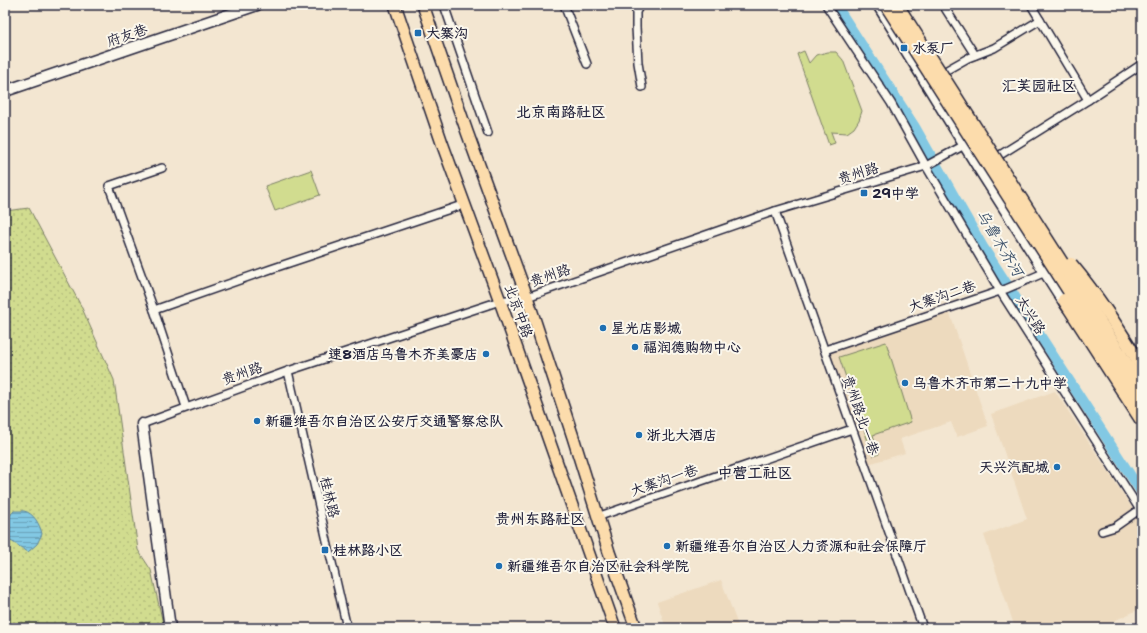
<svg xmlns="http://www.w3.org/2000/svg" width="1147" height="633" viewBox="0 0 1147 633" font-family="'Shantell Sans','LXGW WenKai TC',sans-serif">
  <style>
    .built { fill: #eddabe }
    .park { fill: url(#park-dots); stroke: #7a7f65 }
    .pitch { fill: #d1dc8f; stroke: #7a7f65 }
    .water { fill: url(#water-rules); stroke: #5c86a0 }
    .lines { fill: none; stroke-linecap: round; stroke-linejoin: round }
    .river { stroke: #82c8e3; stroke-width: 10 }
    .street-casing { stroke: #22223b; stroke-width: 10 }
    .secondary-casing { stroke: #22223b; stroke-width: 13 }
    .primary-casing { stroke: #22223b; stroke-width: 14 }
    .street { stroke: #fbf7ec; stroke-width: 7 }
    .secondary { stroke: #fbf7ec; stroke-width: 10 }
    .primary { stroke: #fcdcac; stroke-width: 11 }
    .highway-bridge-casing { stroke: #22223b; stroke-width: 15; stroke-linecap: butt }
    .highway-bridge { stroke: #fcdcac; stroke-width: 12 }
    .poi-dot { fill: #1f6fb2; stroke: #fbf7ec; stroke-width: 1.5 }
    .labels { text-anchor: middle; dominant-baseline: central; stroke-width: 4; stroke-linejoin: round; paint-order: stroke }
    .poi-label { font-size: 14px; font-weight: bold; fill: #22223b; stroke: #fbf7ec; text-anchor: start }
    .street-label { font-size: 14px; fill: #22223b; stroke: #fbf7ec }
    .neighbourhood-label { font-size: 15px; font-weight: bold; fill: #22223b; stroke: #fbf7ec }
    .water-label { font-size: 15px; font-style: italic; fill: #3f546d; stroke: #fbf7ec }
  </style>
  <defs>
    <pattern id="park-dots" width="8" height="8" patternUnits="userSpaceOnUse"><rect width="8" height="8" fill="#d1dc8f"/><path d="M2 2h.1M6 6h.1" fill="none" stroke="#b3bc7c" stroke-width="1.8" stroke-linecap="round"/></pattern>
    <pattern id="water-rules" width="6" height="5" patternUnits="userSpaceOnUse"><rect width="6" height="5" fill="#82c8e3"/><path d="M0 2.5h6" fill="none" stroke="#6aa2b9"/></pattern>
  </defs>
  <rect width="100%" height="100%" fill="#f3e6d1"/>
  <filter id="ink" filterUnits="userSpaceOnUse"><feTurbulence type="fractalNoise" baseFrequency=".025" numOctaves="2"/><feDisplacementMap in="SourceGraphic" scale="8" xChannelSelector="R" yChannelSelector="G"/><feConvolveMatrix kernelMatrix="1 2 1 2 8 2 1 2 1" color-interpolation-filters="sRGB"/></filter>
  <g filter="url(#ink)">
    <!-- built -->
    <g class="built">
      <polygon points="948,308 988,426 957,437 951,422 900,439 905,453 865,465 825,350"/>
      <polygon points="1055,391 1142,523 1142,608 1105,625 1105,628 1015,628 984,535 1027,519 991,414"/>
      <polygon points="721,580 739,628 666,628 657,602"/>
    </g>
    <!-- park -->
    <polygon class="park" points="29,208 81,306 114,380 138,550 151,570 164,628 5,628 5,211"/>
    <!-- pitch -->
    <g class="pitch">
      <polygon points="804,51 809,63 816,55 828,52 836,52 843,60 862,111 859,120 854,128 847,133 831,132 835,143 829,145 797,54"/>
      <polygon points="311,170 320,195 275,211 265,186"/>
      <polygon points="886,342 911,422 873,435 879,454 873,456 839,357"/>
    </g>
    <!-- water -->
    <path class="water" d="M14,511C17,511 21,511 24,511C34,513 40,525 42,534L37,544L28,552L11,541L5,548V521Z"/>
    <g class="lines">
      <!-- river -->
      <polyline class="river" points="836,5 915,127 983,247 1142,493"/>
      <!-- street casing -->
      <g class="street-casing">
        <g id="street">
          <polyline points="444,5 488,133"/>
          <polyline points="564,5 587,64"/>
          <polyline points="640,5 636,12 636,27 638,63 642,87"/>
          <polyline points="826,5 891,103 926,166 1000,291 1142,513"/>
          <polyline points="943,5 975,55"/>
          <polyline points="1031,5 1088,100"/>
          <polyline points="945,71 968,58 994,48 1040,20"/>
          <polyline points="992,160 1088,100 1142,64"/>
          <polyline points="162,168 109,186 154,310 186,407"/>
          <polyline points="775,211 923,628"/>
          <polyline points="154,310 271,269 465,204"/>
          <polyline points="825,350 1006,289 1048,271"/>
          <polyline points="288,371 347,628"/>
          <polyline points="142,424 288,371 500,301 527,297 775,211 926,166 968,143"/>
          <polyline points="597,517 852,429"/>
          <polyline points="1102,531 1115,527 1142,508"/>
        </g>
      </g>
      <!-- secondary casing -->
      <g class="secondary-casing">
        <g id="secondary">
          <polyline points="878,5 976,164 1067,307"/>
          <polyline points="5,91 257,5"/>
          <polyline points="1133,362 1142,376"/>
          <polyline points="142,424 170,628"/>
        </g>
      </g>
      <!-- primary casing -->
      <g class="primary-casing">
        <g id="primary">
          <polyline points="395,5 442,143 500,301 615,628"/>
          <polyline points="423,5 467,132 527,297 573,437 609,552 636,628"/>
        </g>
      </g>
      <!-- street -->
      <use href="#street" class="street"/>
      <!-- secondary -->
      <use href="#secondary" class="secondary"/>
      <!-- primary -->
      <use href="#primary" class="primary"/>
      <!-- highway-bridge casing -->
      <g class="highway-bridge-casing">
        <g id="highway-bridge">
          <polyline points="886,5 1142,405"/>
          <path d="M897,5C978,133 1061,260 1142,388"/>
          <path d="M1071,264C1098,296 1120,331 1142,367"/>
          <polyline points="1064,300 1142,421"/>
        </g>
      </g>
      <!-- highway-bridge -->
      <use href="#highway-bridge" class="highway-bridge"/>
    </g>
  </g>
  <!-- markers -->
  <g class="poi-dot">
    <rect x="414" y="29" width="8" height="8" rx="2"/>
    <rect x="900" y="44" width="8" height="8" rx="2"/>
    <rect x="860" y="189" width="8" height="8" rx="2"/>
    <circle cx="603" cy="328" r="4"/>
    <circle cx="635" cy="347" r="4"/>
    <circle cx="486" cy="354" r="4"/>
    <circle cx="905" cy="383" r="4"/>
    <circle cx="257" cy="421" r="4"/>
    <circle cx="639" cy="435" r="4"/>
    <circle cx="1057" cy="467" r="4"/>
    <circle cx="667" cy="546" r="4"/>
    <rect x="321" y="546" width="8" height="8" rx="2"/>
    <circle cx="499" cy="566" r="4"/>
  </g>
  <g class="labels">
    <!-- poi labels -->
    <g class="poi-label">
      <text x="426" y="33">大寨沟</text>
      <text x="912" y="48">水泵厂</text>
      <text x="872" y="193">29中学</text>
      <text x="611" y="328">星光店影城</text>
      <text x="643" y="347">福润德购物中心</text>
      <text x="478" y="354" text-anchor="end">速8酒店乌鲁木齐美豪店</text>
      <text x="913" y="383">乌鲁木齐市第二十九中学</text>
      <text x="265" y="421">新疆维吾尔自治区公安厅交通警察总队</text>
      <text x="647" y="435">浙北大酒店</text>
      <text x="1049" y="467" text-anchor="end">天兴汽配城</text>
      <text x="675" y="546">新疆维吾尔自治区人力资源和社会保障厅</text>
      <text x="333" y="550">桂林路小区</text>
      <text x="507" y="566">新疆维吾尔自治区社会科学院</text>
    </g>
    <!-- street labels -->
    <g class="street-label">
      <text transform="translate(127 35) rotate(-19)">府友巷</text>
      <text transform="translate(858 173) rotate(-17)">贵州路</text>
      <text transform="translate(550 275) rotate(-19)">贵州路</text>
      <text transform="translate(942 296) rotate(-19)">大寨沟二巷</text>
      <text transform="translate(519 311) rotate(70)">北京中路</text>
      <text transform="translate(1031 315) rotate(58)">太兴路</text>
      <text transform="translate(242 373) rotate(-19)">贵州路</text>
      <text transform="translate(861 415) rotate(71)">贵州路北一巷</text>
      <text transform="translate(664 480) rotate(-19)">大寨沟一巷</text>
      <text transform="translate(330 497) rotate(77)">桂林路</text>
    </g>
    <!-- neighbourhood labels -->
    <g class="neighbourhood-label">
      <text x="1039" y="86">汇芙园社区</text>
      <text x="561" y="112">北京南路社区</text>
      <text x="755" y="473">中营工社区</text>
      <text x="540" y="519">贵州东路社区</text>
    </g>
    <!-- water labels -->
    <g class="water-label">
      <text transform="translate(1000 243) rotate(59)">乌鲁木齐河</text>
    </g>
  </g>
  <!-- margin -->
  <rect width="1147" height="633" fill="none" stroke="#fbf7ec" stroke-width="20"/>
  <rect x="10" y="10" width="1127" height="613" fill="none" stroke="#22223b" stroke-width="1.5" filter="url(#ink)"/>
</svg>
